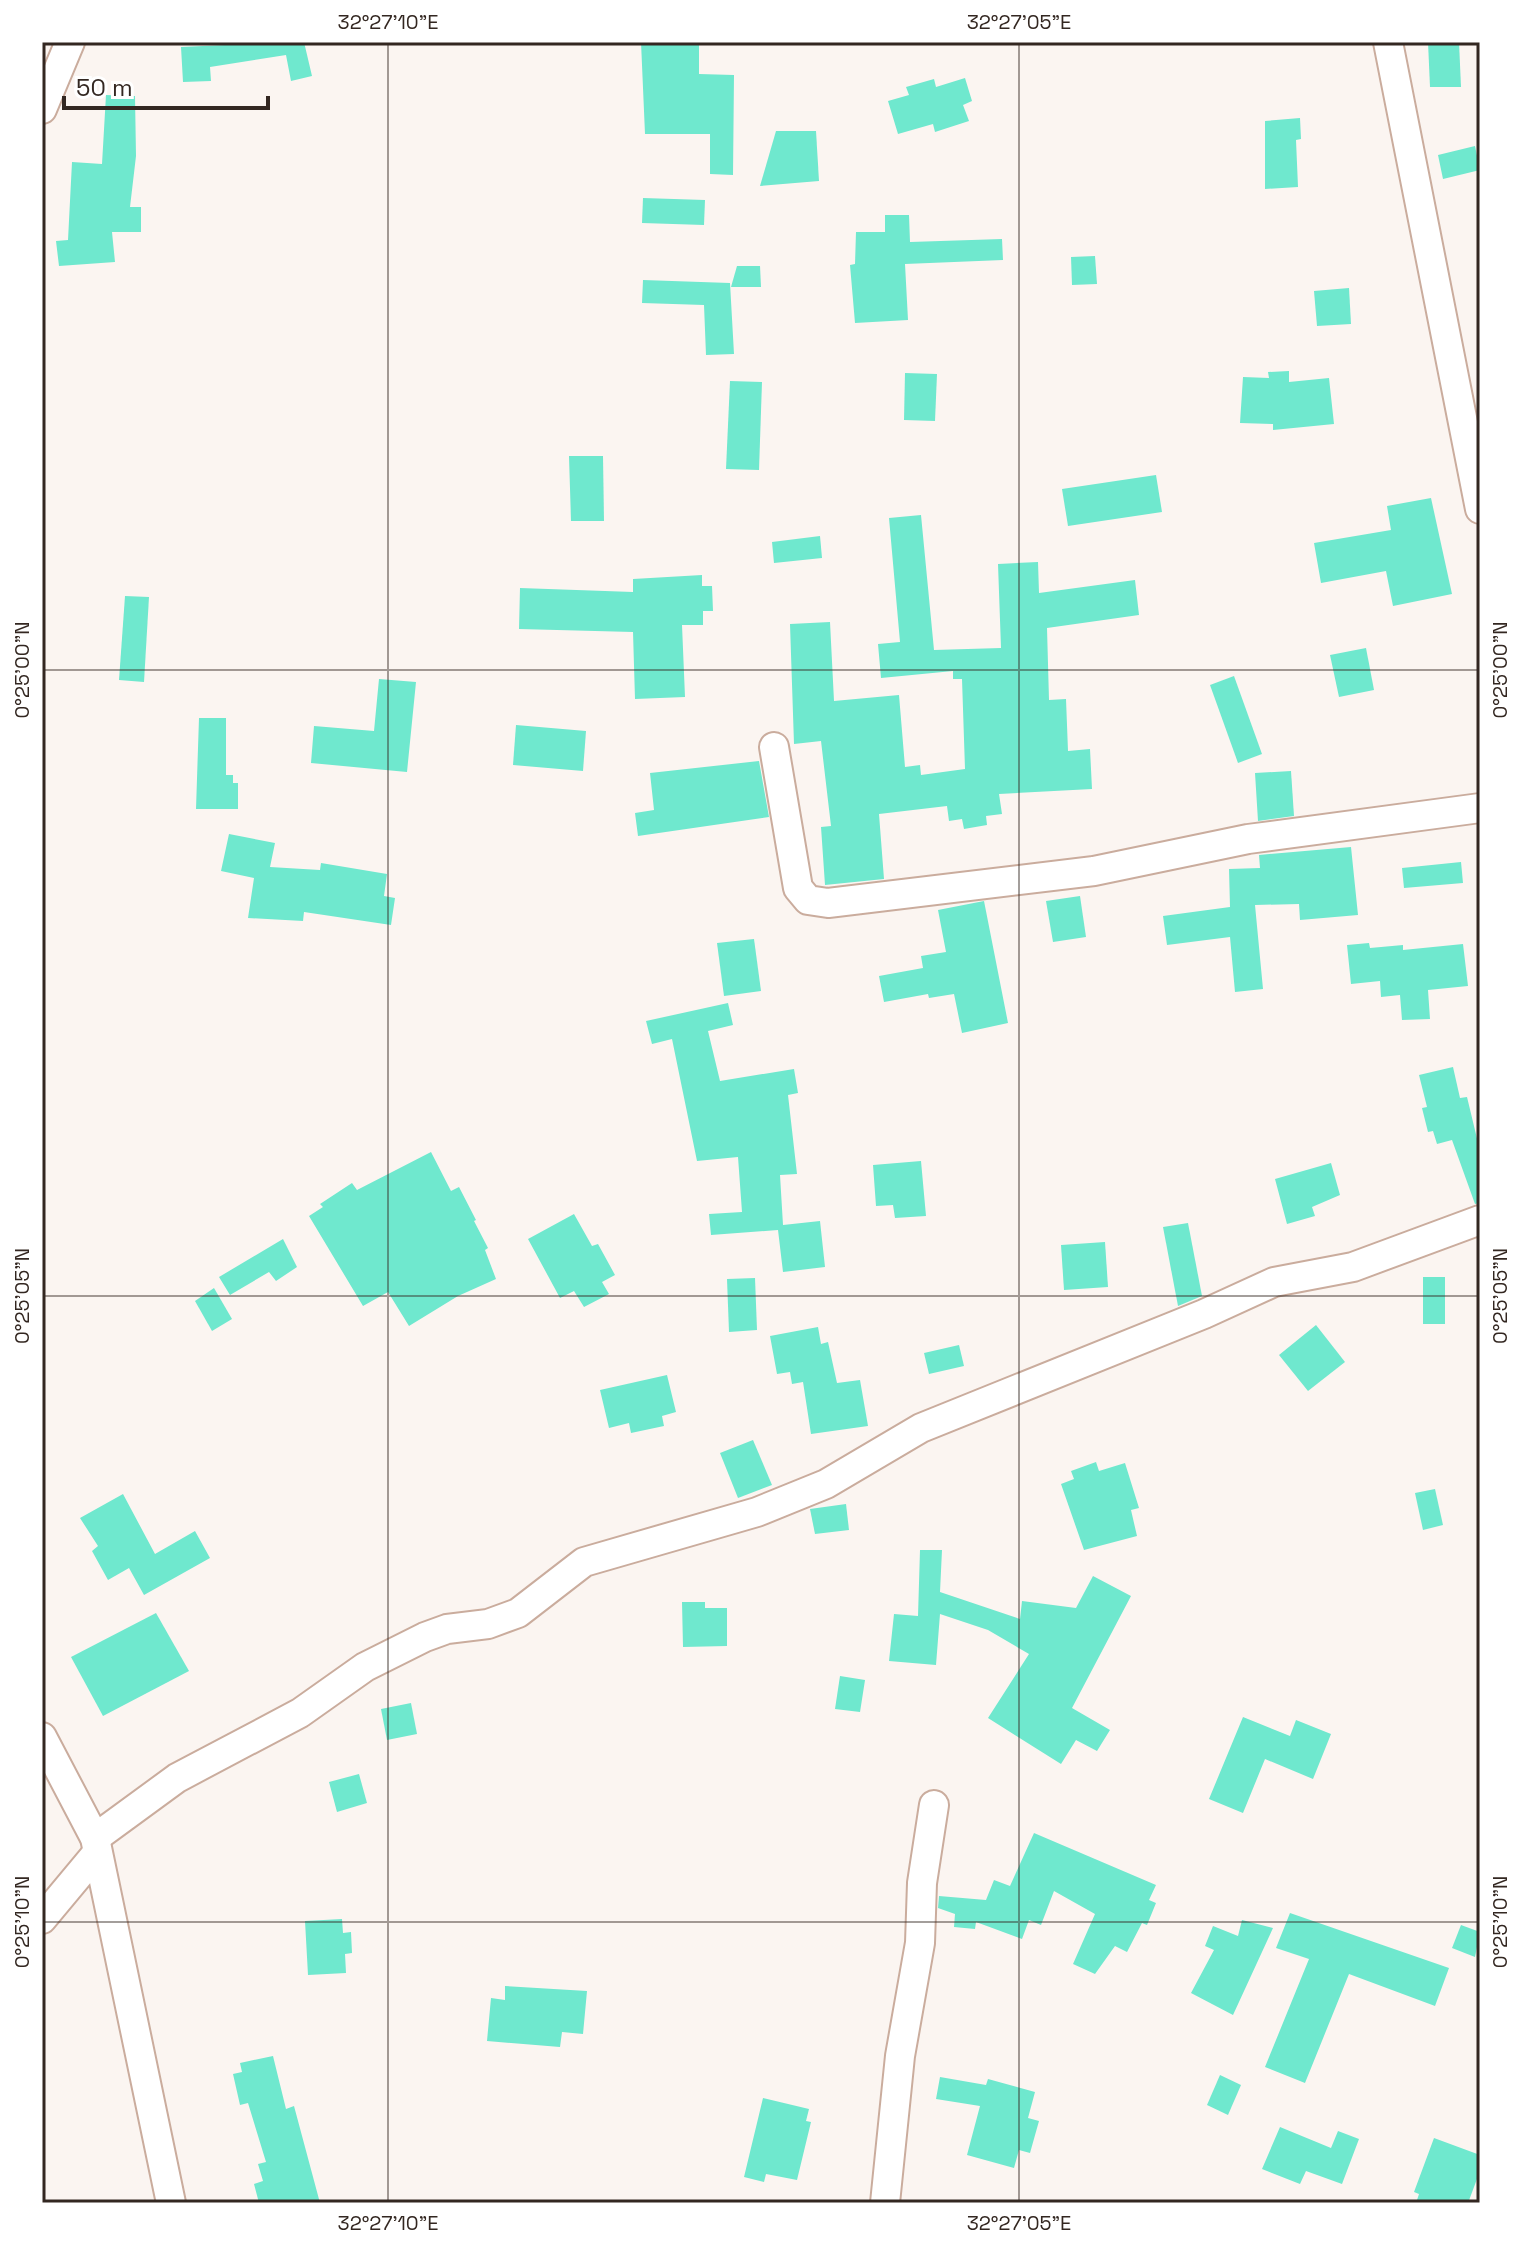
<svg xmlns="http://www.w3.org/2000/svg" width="1522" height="2245" viewBox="0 0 1522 2245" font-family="'Space Grotesk',sans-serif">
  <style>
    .building { fill: #6fe8ce }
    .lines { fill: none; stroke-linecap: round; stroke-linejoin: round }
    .minor-casing { stroke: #caac9d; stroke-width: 32 }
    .minor { stroke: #fff; stroke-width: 28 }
    .ticks { fill: none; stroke: #332721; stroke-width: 2; stroke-opacity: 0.45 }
    .neatline { fill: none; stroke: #332721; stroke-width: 3 }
    .ticks-label { font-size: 20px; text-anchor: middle; fill: #332721 }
  </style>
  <rect width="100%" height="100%" fill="#fbf5f1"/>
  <!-- building -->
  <g class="building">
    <polygon points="225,42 304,42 312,76 291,81 286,55 210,67 211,81 183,82 181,47 225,45"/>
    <polygon points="641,42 699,42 699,74 734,75 733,175 710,174 710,134 645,134"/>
    <polygon points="1428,42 1459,42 1461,87 1430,87"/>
    <polygon points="965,78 972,101 963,105 969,121 935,132 933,124 898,134 888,101 909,95 906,87 934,79 936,87"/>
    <polygon points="106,95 135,96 136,156 130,207 141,207 141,232 112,232 115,262 59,266 56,241 68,240 72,162 102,164"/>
    <polygon points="1300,118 1301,139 1296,140 1298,187 1265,189 1265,121"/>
    <polygon points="776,131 816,131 819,181 760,186"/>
    <polygon points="1475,146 1480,170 1443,179 1438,155"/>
    <polygon points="643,198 705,200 704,225 642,223"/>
    <polygon points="885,215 909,215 910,242 1002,239 1003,260 905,264 908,320 855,323 850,265 855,264 856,232 885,232"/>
    <polygon points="1095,256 1097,284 1072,285 1071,257"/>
    <polygon points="737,266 760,266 761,287 731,287"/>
    <polygon points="643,280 730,283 734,354 706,355 704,305 642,303"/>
    <polygon points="1349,288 1351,324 1317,326 1314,291"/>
    <polygon points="1289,371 1289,382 1329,378 1334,424 1273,430 1273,424 1240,423 1243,377 1269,378 1268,372"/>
    <polygon points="905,373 937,374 935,421 904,420"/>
    <polygon points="730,381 762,382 759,470 726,469"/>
    <polygon points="569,456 603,456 604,521 571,521"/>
    <polygon points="1156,475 1162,512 1068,526 1062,489"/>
    <polygon points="1431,498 1452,594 1393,606 1386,571 1321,583 1314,543 1391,530 1387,506"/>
    <polygon points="921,515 934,650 1001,648 998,564 1038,562 1039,593 1135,580 1139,615 1047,628 1049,700 1066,699 1068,751 1090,749 1092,789 999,794 1002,814 986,816 987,825 964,829 962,819 949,821 947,806 879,814 884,879 825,885 821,827 831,826 821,741 794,744 790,624 830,622 834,701 899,695 905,767 920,765 921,775 965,769 962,679 953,679 953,671 881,678 878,644 900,642 889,518"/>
    <polygon points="820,536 822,558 774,563 772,542"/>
    <polygon points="702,575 702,586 712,586 713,611 703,611 703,625 682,625 685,697 635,699 633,632 519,629 520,588 633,592 633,579"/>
    <polygon points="125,596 149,597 144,682 119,680"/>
    <polygon points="1366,648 1374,690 1339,697 1330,655"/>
    <polygon points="1234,676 1262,754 1238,763 1210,685"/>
    <polygon points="379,679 416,682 407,772 311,763 314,726 374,731"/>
    <polygon points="199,718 226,718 226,775 233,775 233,783 238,783 238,809 196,809"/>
    <polygon points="516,725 586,731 583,771 513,765"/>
    <polygon points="759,761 769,817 638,836 635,813 654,810 650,773"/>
    <polygon points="1291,771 1294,816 1258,821 1255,773"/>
    <polygon points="229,834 275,843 270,867 320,870 321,863 387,874 384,896 395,898 391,925 304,912 303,921 248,918 254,878 221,871"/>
    <polygon points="1351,847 1358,915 1300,920 1299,904 1255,905 1263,989 1235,992 1230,937 1167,945 1163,916 1230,907 1229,869 1260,868 1259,855"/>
    <polygon points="1461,862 1463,883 1404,888 1402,868"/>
    <polygon points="1080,896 1086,937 1053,942 1046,901"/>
    <polygon points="984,901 1008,1023 962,1033 954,994 929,998 928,994 884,1002 879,976 923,968 921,956 946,952 938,910"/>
    <polygon points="754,939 761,991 724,996 717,943"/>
    <polygon points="1369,943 1370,948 1403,945 1403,950 1463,944 1468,986 1428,990 1430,1019 1402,1020 1400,995 1381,997 1380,981 1351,984 1347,945"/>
    <polygon points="728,1003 733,1025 708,1031 720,1081 794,1069 798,1093 788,1095 797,1174 780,1175 783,1225 820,1221 825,1267 783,1272 778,1230 711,1235 709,1214 742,1212 738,1157 697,1161 672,1039 652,1044 646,1021"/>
    <polygon points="1453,1067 1460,1098 1467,1097 1480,1151 1480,1203 1475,1204 1452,1140 1437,1144 1433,1131 1428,1132 1422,1108 1427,1107 1419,1075"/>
    <polygon points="431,1152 451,1191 459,1187 476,1220 474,1221 488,1248 485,1250 496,1279 458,1296 409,1326 388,1292 363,1306 309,1216 323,1207 320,1204 352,1183 357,1190"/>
    <polygon points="921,1161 926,1216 895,1218 893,1205 876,1206 873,1165"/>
    <polygon points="1331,1163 1340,1195 1312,1207 1315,1216 1287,1224 1275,1179"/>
    <polygon points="574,1214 592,1246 598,1244 615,1275 602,1282 609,1294 584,1307 574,1291 560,1298 528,1239"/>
    <polygon points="1188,1223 1202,1296 1178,1306 1163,1227"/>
    <polygon points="283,1239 297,1267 276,1281 269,1272 230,1295 219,1277"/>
    <polygon points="1105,1242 1108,1287 1064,1290 1061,1245"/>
    <rect x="1423" y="1277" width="22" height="47"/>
    <polygon points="755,1278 757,1330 729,1332 727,1279"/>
    <polygon points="214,1288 232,1319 212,1331 195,1301"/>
    <polygon points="1316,1325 1345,1362 1308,1391 1279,1355"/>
    <polygon points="818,1327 821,1344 828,1342 837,1383 860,1380 868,1426 811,1434 803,1382 792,1384 790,1372 777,1374 770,1336"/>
    <polygon points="959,1345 964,1366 929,1374 924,1353"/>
    <polygon points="667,1375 676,1412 662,1416 664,1426 631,1433 629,1423 609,1428 600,1390"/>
    <polygon points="753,1440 772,1485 738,1498 720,1453"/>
    <polygon points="1096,1462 1099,1471 1125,1463 1139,1508 1131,1510 1137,1536 1084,1550 1061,1484 1074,1479 1071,1471"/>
    <polygon points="1435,1489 1443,1525 1423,1530 1415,1493"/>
    <polygon points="123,1494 155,1554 195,1531 210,1558 144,1595 129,1568 108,1580 92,1551 98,1546 80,1518"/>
    <polygon points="846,1504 849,1530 815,1534 810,1509"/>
    <polygon points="920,1550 942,1550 940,1592 1020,1619 1022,1601 1076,1608 1093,1576 1131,1596 1072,1708 1110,1730 1097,1751 1076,1740 1061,1764 988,1718 1029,1654 988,1630 940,1614 936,1665 889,1661 894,1614 918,1616"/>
    <polygon points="682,1602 705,1602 705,1608 727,1608 727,1646 683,1647"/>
    <polygon points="156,1613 189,1671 103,1716 71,1657"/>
    <polygon points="840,1676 865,1680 860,1712 835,1709"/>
    <polygon points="411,1703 417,1734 387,1740 381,1709"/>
    <polygon points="1243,1717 1290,1736 1296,1720 1331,1734 1313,1779 1265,1759 1243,1813 1209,1799"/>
    <polygon points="359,1774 367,1803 337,1812 329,1782"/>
    <polygon points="1034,1833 1156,1885 1149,1900 1156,1903 1147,1925 1142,1923 1127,1952 1115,1946 1095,1974 1073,1964 1095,1914 1054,1891 1041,1925 1029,1920 1022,1939 976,1922 975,1929 954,1927 955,1914 938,1908 939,1896 986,1900 994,1880 1010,1886"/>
    <polygon points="1290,1913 1449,1968 1435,2006 1349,1974 1305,2083 1265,2067 1309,1959 1276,1948"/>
    <polygon points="342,1919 343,1933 351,1932 352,1953 345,1954 346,1973 308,1975 305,1921"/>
    <polygon points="1242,1920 1273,1928 1233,2015 1191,1993 1214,1950 1205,1946 1213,1926 1238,1936"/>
    <polygon points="1461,1925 1480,1932 1475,1957 1452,1948"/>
    <polygon points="505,1986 587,1991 583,2034 562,2032 560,2047 487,2041 491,1998 505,2000"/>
    <polygon points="273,2056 286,2109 294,2106 320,2203 259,2203 254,2184 263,2181 258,2164 266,2162 248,2103 240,2105 233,2074 242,2072 240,2063"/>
    <polygon points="1220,2075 1241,2085 1228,2115 1207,2105"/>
    <polygon points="940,2077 986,2085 988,2079 1035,2092 1028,2118 1039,2121 1030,2153 1019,2150 1014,2168 967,2155 980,2106 936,2099"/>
    <polygon points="763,2098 809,2109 806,2121 811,2122 797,2180 766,2174 764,2182 744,2177"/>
    <polygon points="1280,2127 1331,2148 1338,2131 1359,2139 1342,2184 1306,2171 1300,2184 1262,2169"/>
    <polygon points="1434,2138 1480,2155 1480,2171 1468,2203 1416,2203 1419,2194 1414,2192"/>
  </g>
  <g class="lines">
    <!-- minor casing -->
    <g class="minor-casing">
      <g id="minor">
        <polyline points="1388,42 1480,509"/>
        <polyline points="42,109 70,42"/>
        <polyline points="774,747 798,888 808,900 828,903 1094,871 1248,839 1480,808"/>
        <polyline points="42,1737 95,1838 171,2203"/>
        <polyline points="95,1838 177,1778 300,1713 365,1667 425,1637 447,1629 488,1624 518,1613 584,1562 757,1512 826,1484 921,1428 1204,1314 1274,1282 1353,1267 1480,1220"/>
        <polyline points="42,1919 97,1853"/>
        <polyline points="885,2203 900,2056 920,1943 922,1883 934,1805"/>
      </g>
    </g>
    <!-- minor -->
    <use href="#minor" class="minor"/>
  </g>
  <!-- ticks -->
  <path class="ticks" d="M388,42V2203M1019,42V2203M42,43H1480M42,670H1480M42,1296H1480M42,1922H1480"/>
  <!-- border -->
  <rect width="1522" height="2245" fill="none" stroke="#ffffff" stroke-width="88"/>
  <!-- scale -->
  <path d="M64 96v12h204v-12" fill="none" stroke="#332721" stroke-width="4"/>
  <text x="76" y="96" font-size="24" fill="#332721" stroke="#ffffff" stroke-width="6" paint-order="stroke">50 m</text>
  <rect x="44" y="44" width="1434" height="2157" class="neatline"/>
  <g class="ticks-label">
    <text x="388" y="29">32°27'10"E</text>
    <text x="1019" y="29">32°27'05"E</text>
    <text transform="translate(1500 670) rotate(-90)" y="7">0°25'00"N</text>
    <text transform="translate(22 670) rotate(-90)" y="7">0°25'00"N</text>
    <text transform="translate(22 1296) rotate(-90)" y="7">0°25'05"N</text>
    <text transform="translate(1500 1296) rotate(-90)" y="7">0°25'05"N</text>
    <text transform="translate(22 1922) rotate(-90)" y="7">0°25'10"N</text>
    <text transform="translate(1500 1922) rotate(-90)" y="7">0°25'10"N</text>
    <text x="388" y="2230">32°27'10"E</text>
    <text x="1019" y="2230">32°27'05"E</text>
  </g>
</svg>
